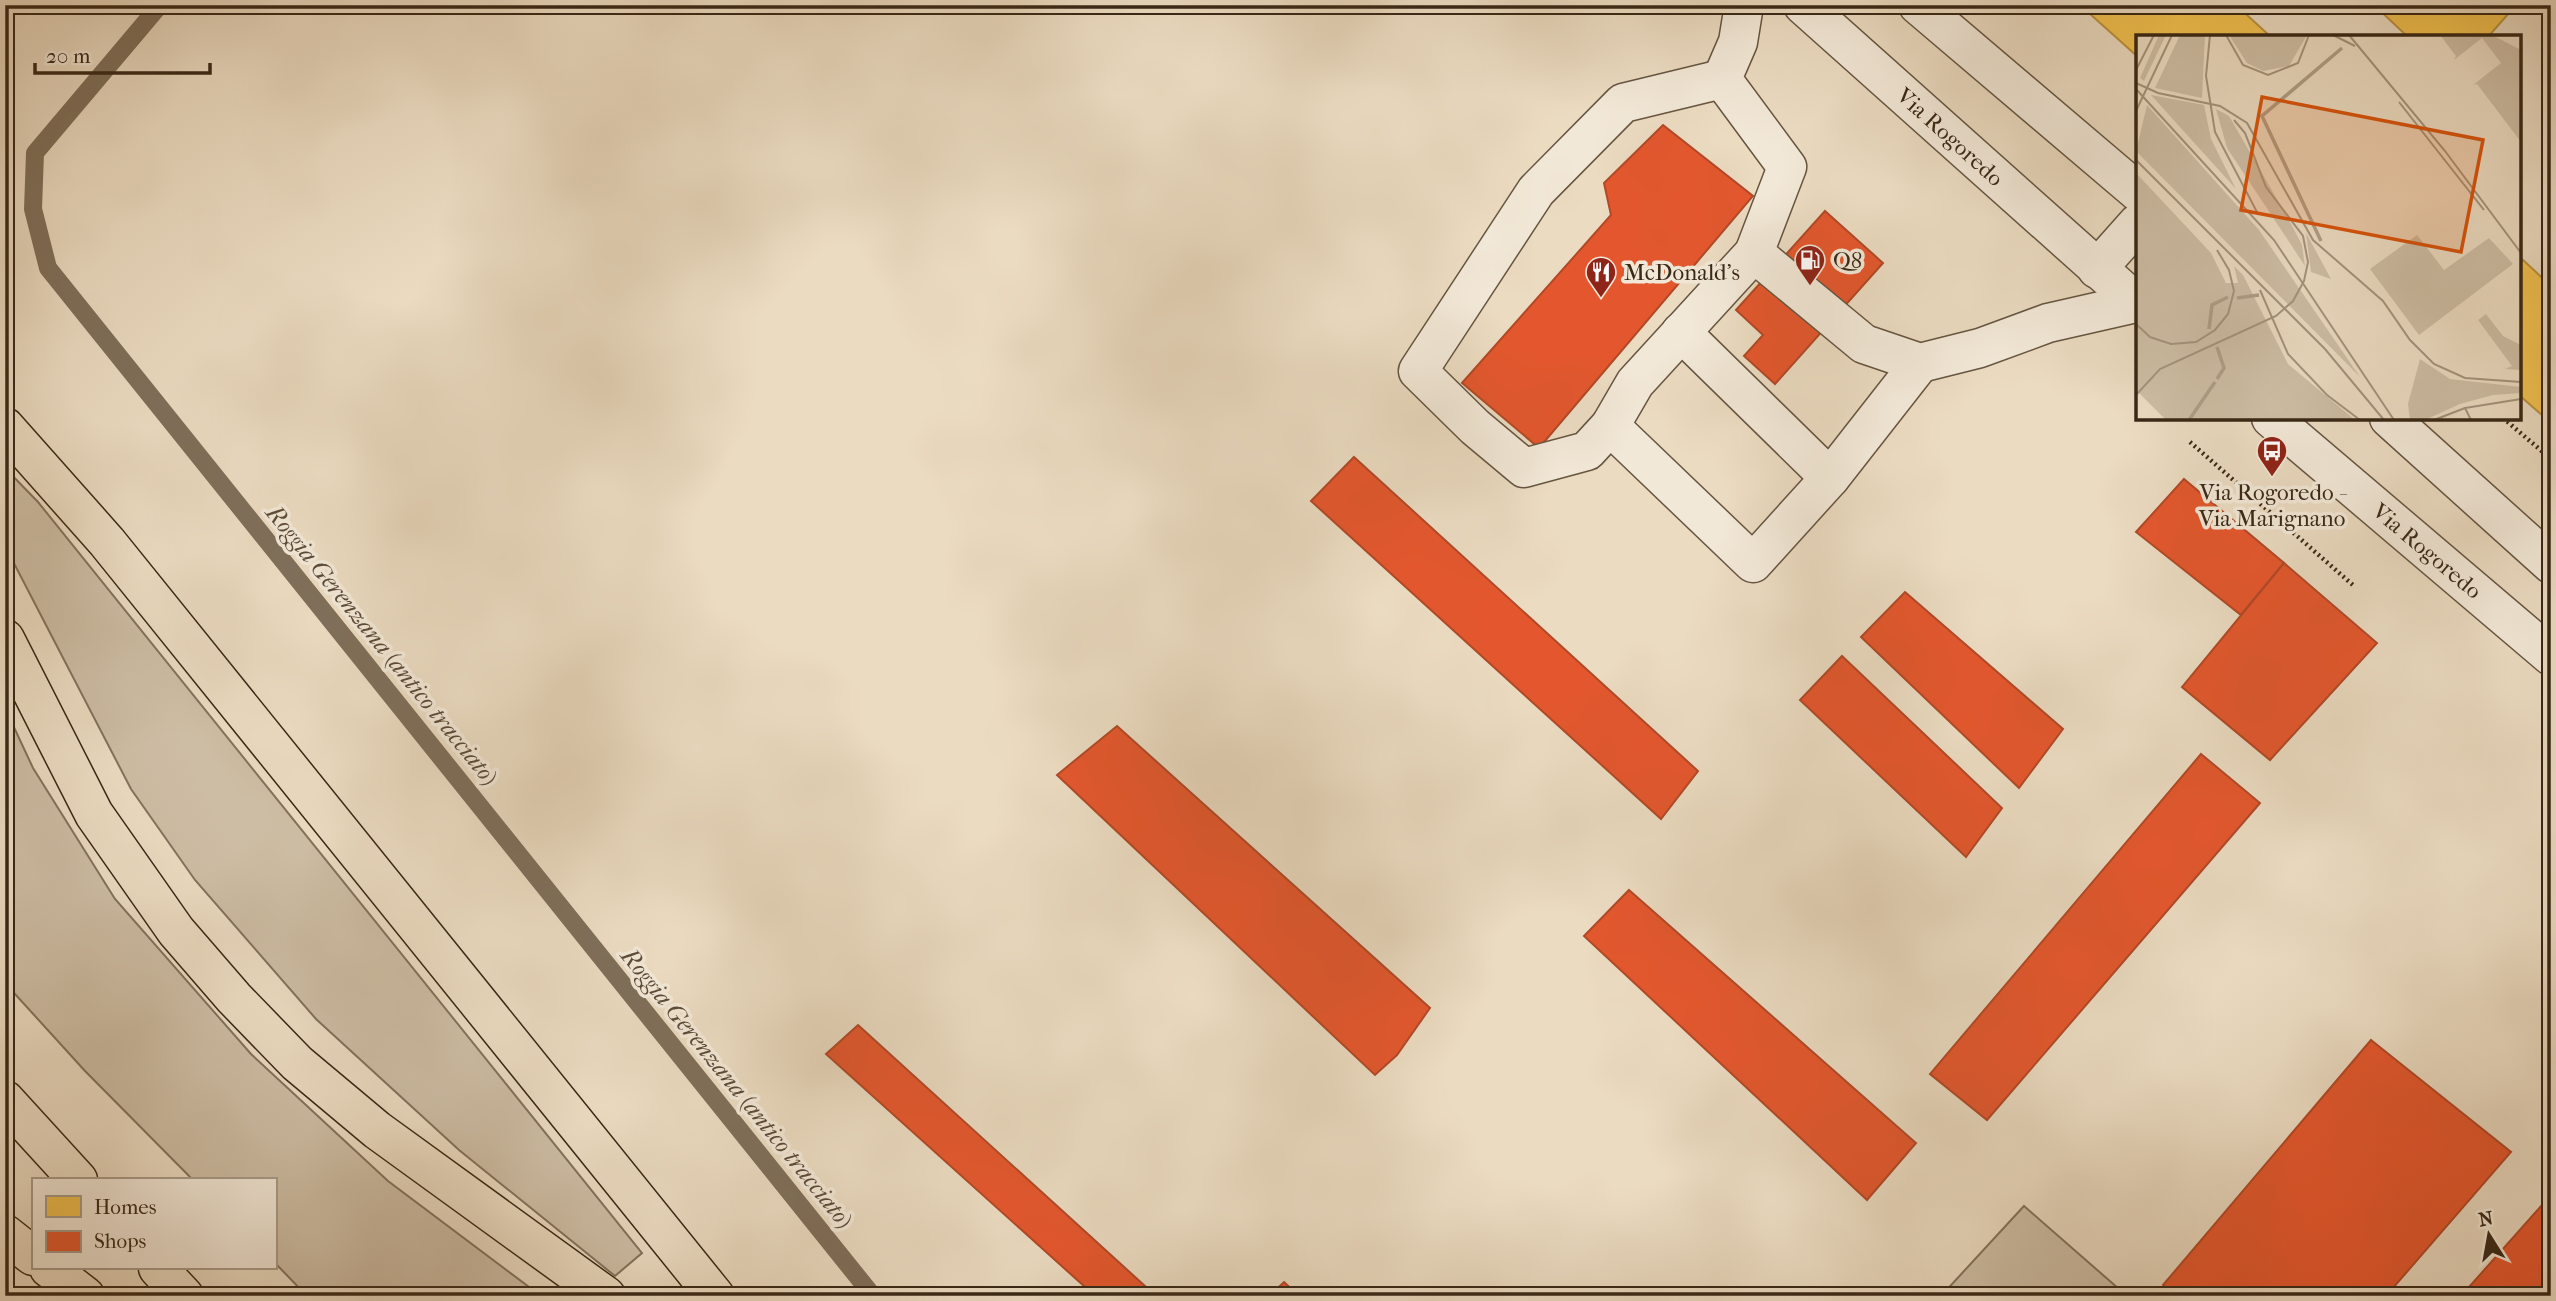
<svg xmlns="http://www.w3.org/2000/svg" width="2556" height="1301" viewBox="0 0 2556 1301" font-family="'IM FELL French Canon',serif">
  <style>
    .green { fill: #cdbda4; stroke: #83725d; stroke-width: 2 }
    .homes { fill: #f2c14e; stroke: #ba933d; stroke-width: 2 }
    .shops { fill: #e4572e; stroke: #b14927; stroke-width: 2 }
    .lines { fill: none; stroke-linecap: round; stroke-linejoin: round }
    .stream { stroke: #7f6f5a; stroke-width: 18 }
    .minor-casing { stroke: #665541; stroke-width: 41 }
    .highway-casing { stroke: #392816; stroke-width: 41 }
    .path { stroke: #392816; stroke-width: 4.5; stroke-dasharray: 2 3.5; stroke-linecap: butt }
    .minor { stroke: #f2e8d7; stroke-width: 38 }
    .highway { stroke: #ebdbc1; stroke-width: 38 }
    .labels { text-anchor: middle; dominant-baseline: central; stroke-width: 7; stroke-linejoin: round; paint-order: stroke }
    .street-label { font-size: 23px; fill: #392816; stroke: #f2e8d7 }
    .poi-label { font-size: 23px; fill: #392816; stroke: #f2e8d7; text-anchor: start }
    .water-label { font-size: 24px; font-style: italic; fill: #5c4b38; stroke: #f2e8d7 }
    .inset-river { fill: none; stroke: #ae9e87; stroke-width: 3.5 }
    .inset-road { fill: none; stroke: #a4937d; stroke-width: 2 }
    .view { fill: #d6540d; fill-opacity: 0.15; stroke: #d6540d; stroke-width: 3.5 }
    .inset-edge { fill: none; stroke: #392816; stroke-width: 3.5 }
  </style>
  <rect width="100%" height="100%" fill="#ebdbc1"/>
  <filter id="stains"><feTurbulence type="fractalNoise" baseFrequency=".00286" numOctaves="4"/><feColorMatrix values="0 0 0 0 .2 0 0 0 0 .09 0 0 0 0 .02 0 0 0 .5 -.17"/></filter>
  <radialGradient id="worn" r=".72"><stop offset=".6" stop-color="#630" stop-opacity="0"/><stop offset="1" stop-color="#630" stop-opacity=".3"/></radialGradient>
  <!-- green -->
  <g class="green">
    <polygon points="5,468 38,502 642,1253 615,1276 459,1150 316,1019 195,880 131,789 5,546"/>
    <polygon points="5,708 33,768 115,899 251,1054 388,1181 541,1296 307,1296 275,1263 275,1180 193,1180 85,1071 5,983"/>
    <polygon points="2024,1206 2127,1296 1941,1296"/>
  </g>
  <!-- homes -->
  <g class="homes">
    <polygon points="2080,5 2236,5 2271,37 2138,37 2138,57"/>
    <polygon points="2374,5 2516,5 2488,37 2408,37"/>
    <polygon points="2523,260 2551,286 2551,423 2519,395 2519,264"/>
  </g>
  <!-- shops -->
  <g class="shops">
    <polygon points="1663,125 1753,196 1539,448 1462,383 1611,215 1604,183"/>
    <polygon points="1825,211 1883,263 1775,384 1744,356 1763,335 1736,310"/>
    <polygon points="1354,457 1698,771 1661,819 1311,501"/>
    <polygon points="2184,479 2284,563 2241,615 2136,532"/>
    <polygon points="2284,563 2377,643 2270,760 2182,687"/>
    <polygon points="1905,592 2063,729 2019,788 1861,637"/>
    <polygon points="1842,656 2002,808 1966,857 1800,700"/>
    <polygon points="1117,726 1430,1008 1397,1055 1375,1075 1057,775"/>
    <polygon points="2201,754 2260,803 1987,1120 1930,1074"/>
    <polygon points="1629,890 1916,1143 1867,1200 1584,936"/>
    <polygon points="858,1025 1156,1296 1095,1296 826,1054"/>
    <polygon points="2371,1040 2511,1152 2386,1296 2174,1296 2163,1285"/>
    <polygon points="2551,1195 2551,1296 2461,1296"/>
    <polygon points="1284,1282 1299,1296 1269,1296"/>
  </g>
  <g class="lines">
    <!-- stream -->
    <polyline class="stream" points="160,5 35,153 33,209 48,268 873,1296"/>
    <!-- minor casing -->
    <g class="minor-casing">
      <g id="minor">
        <polyline points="1744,5 1738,42 1722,79 1787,167 1754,253 1864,344 1920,363 1980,348 2048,323 2136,303"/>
        <polyline points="1803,5 2138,304"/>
        <polyline points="1918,5 2138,192"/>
        <polyline points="1754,253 1635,383 1610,426 1753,563 1830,478 1920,363"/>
        <polyline points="2097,269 2138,223"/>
        <polyline points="1681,332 1830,478"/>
        <polyline points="2271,418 2551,656"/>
        <polyline points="2389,418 2551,564"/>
        <polyline points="1610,426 1587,451 1524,468 1475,427 1418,371 1536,191 1623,103 1722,79"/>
      </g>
    </g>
    <!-- highway casing -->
    <g class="highway-casing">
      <g id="highway">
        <polyline points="5,427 107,542 715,1296"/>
        <polyline points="5,639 94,814 176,931 234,998 297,1063 377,1130 606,1296"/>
        <polyline points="5,1100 78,1180"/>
        <polyline points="5,1234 33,1256"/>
        <polyline points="49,1268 85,1296"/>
        <polyline points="158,1268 184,1296"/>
      </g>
    </g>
    <!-- path -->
    <g class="path">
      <polyline points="2503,418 2551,459"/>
      <polyline points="2190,442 2354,586"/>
    </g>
    <!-- minor -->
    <use href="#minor" class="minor"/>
    <!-- highway -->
    <use href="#highway" class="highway"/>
  </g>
  <!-- icons -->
  <defs>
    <g id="fuel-pin" transform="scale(1.575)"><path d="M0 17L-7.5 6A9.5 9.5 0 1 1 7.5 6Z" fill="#8f2418" stroke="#f2e8d7"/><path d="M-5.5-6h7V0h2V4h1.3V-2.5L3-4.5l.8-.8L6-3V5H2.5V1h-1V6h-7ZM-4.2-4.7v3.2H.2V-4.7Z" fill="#fff"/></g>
    <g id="restaurant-pin" transform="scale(1.575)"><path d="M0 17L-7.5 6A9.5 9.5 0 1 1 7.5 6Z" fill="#8f2418" stroke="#f2e8d7"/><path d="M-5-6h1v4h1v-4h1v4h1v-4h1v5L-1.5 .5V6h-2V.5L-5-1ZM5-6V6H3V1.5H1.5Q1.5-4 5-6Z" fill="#fff"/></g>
    <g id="bus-pin" transform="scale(1.575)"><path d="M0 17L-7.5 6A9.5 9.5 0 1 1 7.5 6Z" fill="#8f2418" stroke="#f2e8d7"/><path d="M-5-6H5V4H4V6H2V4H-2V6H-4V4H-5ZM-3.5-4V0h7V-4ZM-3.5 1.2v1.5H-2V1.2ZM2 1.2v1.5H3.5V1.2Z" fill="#fff"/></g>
  </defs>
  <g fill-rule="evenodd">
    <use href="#fuel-pin" x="1810" y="260"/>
    <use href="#restaurant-pin" x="1601" y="272"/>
    <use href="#bus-pin" x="2272" y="451"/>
  </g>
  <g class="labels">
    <!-- street labels -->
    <g class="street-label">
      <text transform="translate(1950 137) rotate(42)">Via Rogoredo</text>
      <text transform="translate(2427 551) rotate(40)">Via Rogoredo</text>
    </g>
    <!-- poi labels -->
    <g class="poi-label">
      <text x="1833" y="260">Q8</text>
      <text x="1624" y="272">McDonald's</text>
      <text x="2272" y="492" text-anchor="middle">Via Rogoredo -<tspan x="2272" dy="26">Via Marignano</tspan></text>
    </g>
    <!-- water labels -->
    <g class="water-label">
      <text transform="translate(382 645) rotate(51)">Roggia Gerenzana (antico tracciato)</text>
      <text transform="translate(737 1088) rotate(51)">Roggia Gerenzana (antico tracciato)</text>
    </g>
  </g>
  <!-- overview -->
  <g transform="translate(2136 35)">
    <rect width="385" height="385" fill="#ebdbc1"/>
    <path d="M23,0H30L8,46L4,43ZM44,0H69L66,63L19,53ZM93,0H171L153,31L127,36L111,28ZM304,0H356L385,15V107L341,49L337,50L365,28L346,3L318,25L320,21ZM15,60L68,70L75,104L100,154ZM11,70L123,195L224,342L0,116ZM80,74L93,81L153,185L166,210L169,231L91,113ZM0,138L75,218L90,248H102L98,231L107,240L152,329L219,385H30L0,355ZM170,198L195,244L175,237ZM281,200L308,235L353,203L377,229L283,300L234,234ZM350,279L367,301L385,310V335L369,334L376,331L342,285ZM284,324L314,344L385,352V358L357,360L324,369L289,385H274L272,369Z" fill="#cdbda4"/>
    <path class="inset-river" d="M185,206L126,81L206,13M101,263L123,260M73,294L76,270L92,262M81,344L88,333L81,312M53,385L79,347"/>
    <path class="inset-road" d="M74,0L70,41L79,97L122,179M90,0L107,30L132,40L162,28L173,0M197,0L219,11M213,0L309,116L385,218M0,35L18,0M0,48L22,58L84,71L111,88L177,205L247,266L274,305L298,329L329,343L385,347M0,54L138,205L258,385M263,67L348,175M0,76L36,0M0,125L189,314L248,385M124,255L152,319L191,360L224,385M0,289L14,302L35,309L60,307L79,295L92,279L98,256L93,235L81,215M0,360L24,334L140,281L157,266L168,246L172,227L167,201L130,152L109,98L98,85M298,385L329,373M335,385L329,373L385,364"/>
    <path class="view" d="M126,62L347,105L325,217L105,175Z"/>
    <rect width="385" height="385" class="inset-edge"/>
  </g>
  <!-- margin -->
  <rect width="2556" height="1301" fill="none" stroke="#ebdbc1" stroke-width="28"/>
  <rect x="7" y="7" width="2542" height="1287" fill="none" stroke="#392816" stroke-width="3.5"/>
  <rect x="14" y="14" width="2528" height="1273" fill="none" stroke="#392816" stroke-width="2"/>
  <!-- legend -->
  <rect x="32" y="1178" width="245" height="91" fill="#f2e8d7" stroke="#a89b8a" stroke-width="2"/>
  <rect x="46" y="1196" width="35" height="21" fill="#f2c14e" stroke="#a89b8a" stroke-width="2"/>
  <text x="94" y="1214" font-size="21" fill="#392816">Homes</text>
  <rect x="46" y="1231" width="35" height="21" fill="#e4572e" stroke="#a89b8a" stroke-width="2"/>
  <text x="94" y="1248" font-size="21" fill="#392816">Shops</text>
  <!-- north arrow -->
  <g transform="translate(2489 1235) rotate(349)" stroke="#f2e8d7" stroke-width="5" paint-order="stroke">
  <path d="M0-5L12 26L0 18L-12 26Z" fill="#392816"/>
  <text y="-10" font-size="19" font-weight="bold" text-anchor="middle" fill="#392816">N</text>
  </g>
  <!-- scale -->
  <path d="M35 63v10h175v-10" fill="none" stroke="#392816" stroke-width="3.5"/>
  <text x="46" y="63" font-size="21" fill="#392816" stroke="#f2e8d7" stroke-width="5" paint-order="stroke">20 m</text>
  <rect width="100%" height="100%" filter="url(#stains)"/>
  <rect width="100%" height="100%" fill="url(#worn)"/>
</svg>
